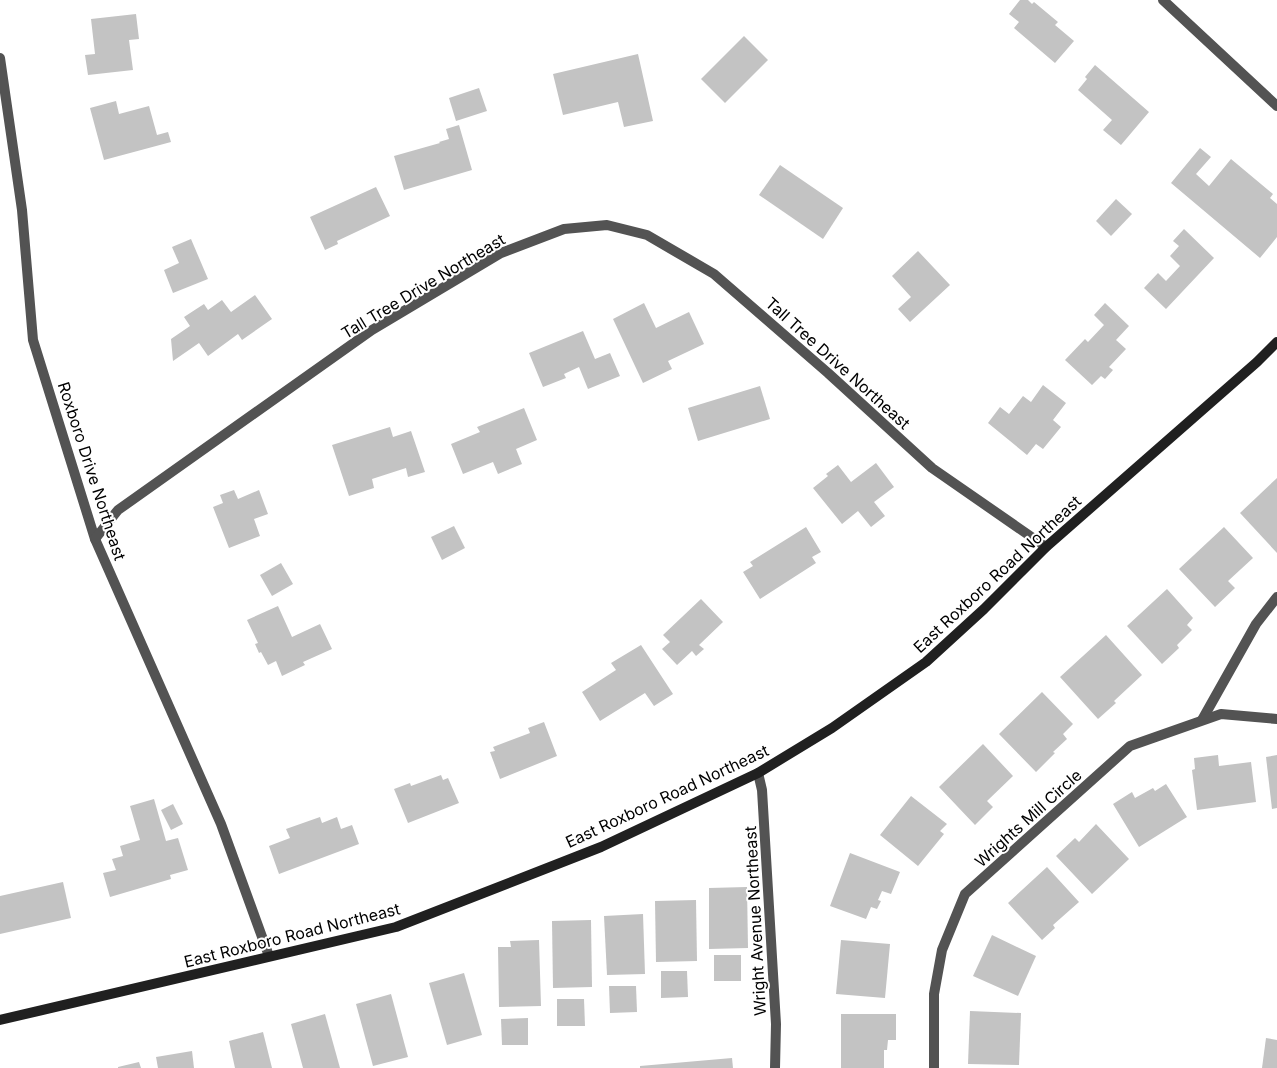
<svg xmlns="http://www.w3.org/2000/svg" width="1277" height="1068" viewBox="0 0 1277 1068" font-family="Inter,sans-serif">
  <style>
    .building { fill: #c3c3c3 }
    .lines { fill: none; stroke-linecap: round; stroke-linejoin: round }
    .street { stroke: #535353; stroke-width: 10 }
    .secondary { stroke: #202020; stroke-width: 10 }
    .labels { text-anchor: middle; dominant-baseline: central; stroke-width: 4; stroke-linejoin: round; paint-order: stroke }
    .street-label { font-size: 16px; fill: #000; stroke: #fff }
  </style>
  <rect width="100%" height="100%" fill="#fff"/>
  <!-- building -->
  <g class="building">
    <polygon points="1020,0 1028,0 1032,4 1034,2 1058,22 1055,25 1074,41 1055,63 1014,28 1019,22 1009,14"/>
    <polygon points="136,14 139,39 129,40 133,70 88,75 85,55 95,54 91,19"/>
    <polygon points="744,36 768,60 725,103 701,79"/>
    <polygon points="638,54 653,121 624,127 618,102 563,115 553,74"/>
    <polygon points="1095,65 1149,112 1121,145 1103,130 1112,120 1078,90 1087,79 1085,77"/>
    <polygon points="479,88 487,111 456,121 449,98"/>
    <polygon points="116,101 119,114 149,106 157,135 168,132 171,142 104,160 90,108"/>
    <polygon points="459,125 472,170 404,190 394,156 440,143 439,142 449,139 446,129"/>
    <polygon points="1200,148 1211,157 1196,174 1209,186 1231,159 1273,194 1270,198 1277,204 1277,237 1260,258 1171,183"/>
    <polygon points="780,165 843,208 823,239 759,195"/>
    <polygon points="376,187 390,216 337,241 338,244 325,250 310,217"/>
    <polygon points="1116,199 1132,214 1111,236 1096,221"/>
    <polygon points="1184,229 1214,258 1166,309 1144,288 1158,273 1166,281 1180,266 1170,256 1179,246 1173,241"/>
    <polygon points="191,239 208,279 173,293 164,270 179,263 172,247"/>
    <polygon points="918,251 950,285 910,322 898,309 911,297 892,276"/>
    <polygon points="255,295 272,319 242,340 238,334 208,356 199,343 173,361 171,339 190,326 184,317 204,304 208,310 222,300 231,312"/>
    <polygon points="644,303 656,328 689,312 704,344 668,361 672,369 643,383 613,319"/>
    <polygon points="1105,303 1129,326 1116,340 1126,349 1109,367 1113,370 1105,379 1101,376 1092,385 1065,360 1085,339 1088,342 1104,325 1094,315"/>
    <polygon points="583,331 595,359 610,353 620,376 588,389 579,367 564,374 566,378 543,387 529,353"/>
    <polygon points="1043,385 1066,403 1053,420 1061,427 1043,449 1036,444 1027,455 988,423 1000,407 1009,414 1023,396 1031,402"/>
    <polygon points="760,386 770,419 698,441 688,408"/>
    <polygon points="524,408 537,440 516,449 522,464 498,474 493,462 463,474 451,444 480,432 477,427"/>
    <polygon points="390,427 393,437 411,431 425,472 408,477 406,468 372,479 374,488 349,496 332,445"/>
    <polygon points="876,463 894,487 874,502 885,516 871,527 858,511 842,524 813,488 828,476 826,474 838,465 851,482"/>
    <polygon points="1277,478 1277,553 1240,513"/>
    <polygon points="234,490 238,499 259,490 268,514 254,519 260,536 229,548 213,507 223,503 220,495"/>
    <polygon points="454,526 465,548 442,560 431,537"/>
    <polygon points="806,527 821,552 812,557 816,563 760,599 743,572 753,566 750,562"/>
    <polygon points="1224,527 1253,558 1228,581 1235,588 1215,607 1179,569"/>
    <polygon points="281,563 293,584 272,596 260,575"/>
    <polygon points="1167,589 1193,618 1187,625 1192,630 1177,645 1179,648 1162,664 1127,626"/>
    <polygon points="701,599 723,622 699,645 704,649 696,656 692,651 677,665 662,649 670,642 663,635"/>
    <polygon points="278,606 292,637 320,624 332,649 303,662 305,665 282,676 276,661 268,665 261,652 259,653 255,644 258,643 247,620"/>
    <polygon points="1106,635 1142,675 1114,701 1116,703 1098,719 1060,677"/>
    <polygon points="641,645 673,694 654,706 645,693 600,721 582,692 616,670 611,663"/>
    <polygon points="1042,692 1073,724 1063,734 1067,739 1053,752 1055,753 1036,772 999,734"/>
    <polygon points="544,722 557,756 500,779 490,752 495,751 493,747 530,733 528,728"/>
    <polygon points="983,744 1013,776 987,801 993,807 975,825 939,787"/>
    <polygon points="1218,755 1219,766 1251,762 1256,802 1197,810 1192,770 1195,769 1194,758"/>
    <polygon points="1277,755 1277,808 1272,809 1266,757"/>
    <polygon points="441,775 443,780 448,778 459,803 408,823 394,789 410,783 411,786"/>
    <polygon points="1166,784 1187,817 1139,847 1113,804 1132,792 1135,798 1153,788 1155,791"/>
    <polygon points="911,796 947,824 940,831 944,834 918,866 880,835"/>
    <polygon points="154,799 166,841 178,838 188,870 170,875 171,879 110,897 103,873 116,870 112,859 123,856 120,846 140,840 130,806"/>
    <polygon points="173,804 183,824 171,830 161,810"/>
    <polygon points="320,817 322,823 337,817 341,829 352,825 359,844 279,874 269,846 290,838 286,829"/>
    <polygon points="1096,824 1129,859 1092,894 1056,856 1075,838 1079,842"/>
    <polygon points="850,853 900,872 891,894 882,891 878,900 881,901 877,909 871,907 866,919 830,906"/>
    <polygon points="1047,867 1079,902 1053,925 1055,928 1042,940 1008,903"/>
    <polygon points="63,882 71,918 0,934 0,896"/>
    <polygon points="747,887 748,948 709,949 709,888"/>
    <polygon points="696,900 697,961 656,962 655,901"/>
    <polygon points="643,914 645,974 607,975 604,916"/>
    <polygon points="591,920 592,987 553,988 552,921"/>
    <polygon points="992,935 1036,956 1018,996 973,976"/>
    <polygon points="539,940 541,1006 499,1007 498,947 511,947 510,941"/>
    <polygon points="841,940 890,944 885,998 836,994"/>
    <rect x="714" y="955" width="27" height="26"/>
    <polygon points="661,971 687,971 688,997 661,998"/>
    <polygon points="464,973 482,1035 447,1045 429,983"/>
    <polygon points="609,986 636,986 637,1012 610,1013"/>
    <polygon points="391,994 408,1057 373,1066 356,1004"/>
    <polygon points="557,999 584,999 585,1026 557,1026"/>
    <polygon points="970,1011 1021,1013 1019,1065 968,1064"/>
    <polygon points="325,1014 340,1068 303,1068 291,1024"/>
    <polygon points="841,1014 896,1014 896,1040 888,1040 887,1050 884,1050 884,1068 841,1068"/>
    <polygon points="528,1018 528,1045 502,1045 501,1019"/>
    <polygon points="263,1032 272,1068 235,1068 229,1041"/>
    <polygon points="1266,1038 1277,1040 1277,1068 1262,1068"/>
    <polygon points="192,1051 194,1068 158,1068 156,1057"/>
    <polygon points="732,1058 733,1068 640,1068 640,1066"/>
    <polygon points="139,1062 141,1068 118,1068 118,1067"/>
  </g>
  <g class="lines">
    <!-- street -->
    <g class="street">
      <polyline points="1163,0 1277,106"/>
      <polyline points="0,58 22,210 33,340 95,539 221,824 269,956"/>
      <polyline points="95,539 118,510 372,330 501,253 564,229 607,225 647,235 714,274 828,373 932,468 1046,547"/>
      <polyline points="1202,720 1256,624 1277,597"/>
      <polyline points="758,773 762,790 776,1024 775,1068"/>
      <polyline points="934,1068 934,994 942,950 965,894 1130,746 1221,714 1277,719"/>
    </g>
    <!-- secondary -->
    <polyline class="secondary" points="0,1020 396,927 601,847 758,773 832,728 926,662 984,609 1046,547 1257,362 1277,342"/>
  </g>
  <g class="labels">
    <!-- street labels -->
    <g class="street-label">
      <text transform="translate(423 286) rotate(-31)">Tall Tree Drive Northeast</text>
      <text transform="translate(838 363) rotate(42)">Tall Tree Drive Northeast</text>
      <text transform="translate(92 471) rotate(72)">Roxboro Drive Northeast</text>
      <text transform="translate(997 574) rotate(-43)">East Roxboro Road Northeast</text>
      <text transform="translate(667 796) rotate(-25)">East Roxboro Road Northeast</text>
      <text transform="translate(1028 818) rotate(-42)">Wrights Mill Circle</text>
      <text transform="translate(755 921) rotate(-93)">Wright Avenue Northeast</text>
      <text transform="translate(292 935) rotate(-14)">East Roxboro Road Northeast</text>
    </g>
  </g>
</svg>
